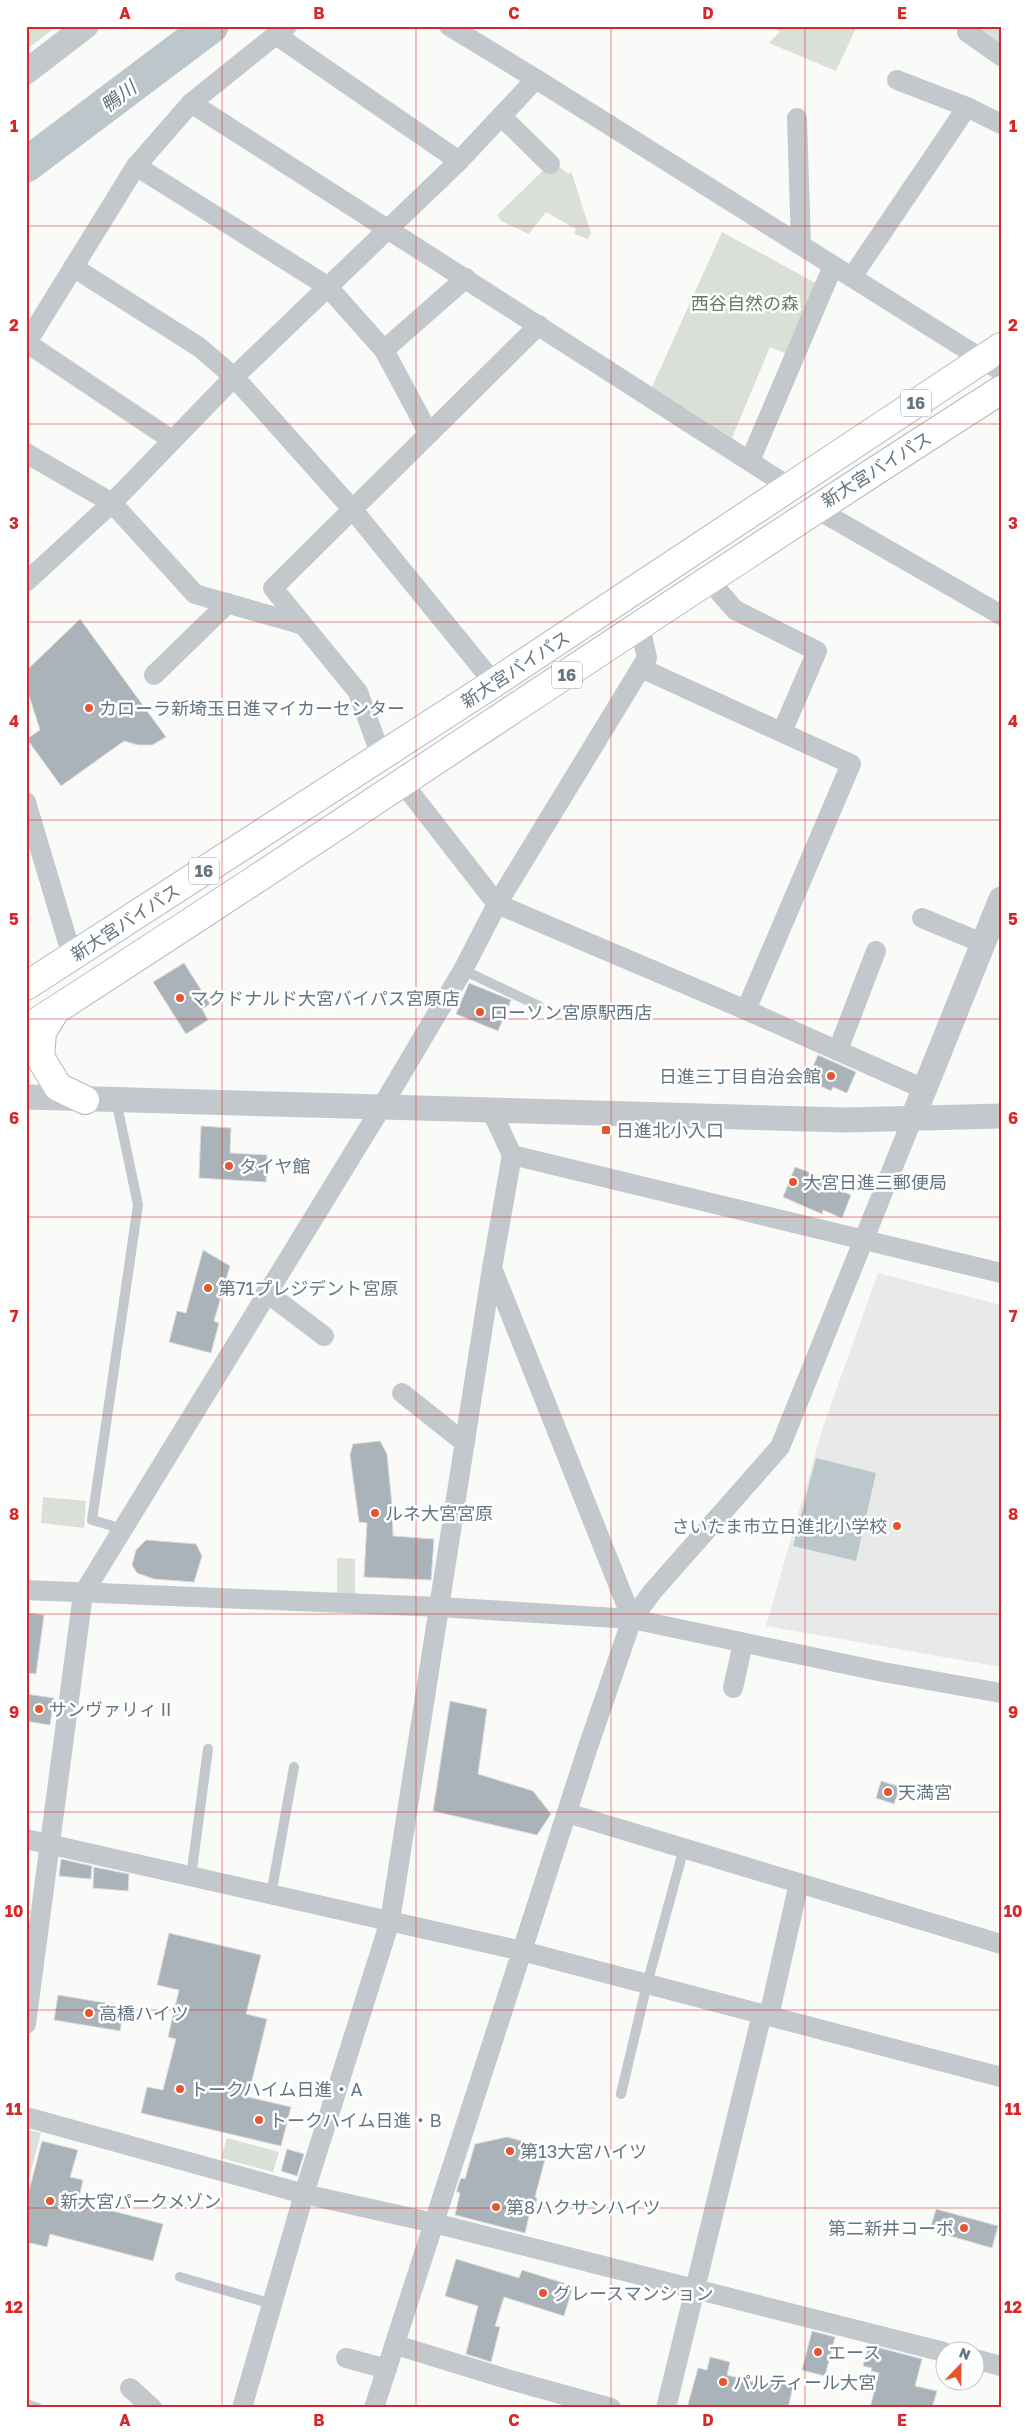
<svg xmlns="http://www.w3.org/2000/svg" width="1027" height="2434" viewBox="0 0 1027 2434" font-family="'Golos Text','Noto Sans JP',sans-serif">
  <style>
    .built { fill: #e8e9e9 }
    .green { fill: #dadfd7 }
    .water { fill: #bbc7cb }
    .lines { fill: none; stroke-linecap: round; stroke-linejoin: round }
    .river { stroke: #bbc7cb; stroke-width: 35 }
    .building { fill: #aab3b9; stroke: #dcdcda }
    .trunk-casing { stroke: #b4b9bd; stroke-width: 30 }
    .service { stroke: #c3c8cc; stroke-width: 10 }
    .minor { stroke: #c3c8cc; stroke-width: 20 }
    .tertiary { stroke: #c3c8cc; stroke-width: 25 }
    .trunk { stroke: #fff; stroke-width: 28 }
    .grid { fill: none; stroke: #d62828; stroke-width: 1; stroke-opacity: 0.55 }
    .poi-dot { fill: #e4572e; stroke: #fff; stroke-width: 2 }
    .labels { text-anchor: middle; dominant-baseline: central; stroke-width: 5; stroke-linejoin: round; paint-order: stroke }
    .shield { fill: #fff; stroke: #939fa8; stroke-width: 1 }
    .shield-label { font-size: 16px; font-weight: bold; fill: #657683 }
    .park-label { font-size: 18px; fill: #687a64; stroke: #fff }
    .street-label { font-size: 18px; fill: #657683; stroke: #fff }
    .poi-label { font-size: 18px; fill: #657683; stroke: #fff; text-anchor: start }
    .water-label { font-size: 19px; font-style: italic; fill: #60757c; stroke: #fff }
    .neatline { fill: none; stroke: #d62828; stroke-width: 2 }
    .grid-label { font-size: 16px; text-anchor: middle; font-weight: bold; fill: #d62828 }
  </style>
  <rect width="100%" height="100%" fill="#fafaf8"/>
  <!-- built -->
  <polygon class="built" points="878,1273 1001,1305 1001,1667 766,1626 823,1427"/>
  <!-- green -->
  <g class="green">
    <polygon points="26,26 57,26 26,50"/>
    <polygon points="768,26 857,26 836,71 769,43 780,31"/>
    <polygon points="970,26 1001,26 1001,47"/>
    <polygon points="553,161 568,174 571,171 591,233 588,239 574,234 576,229 546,212 529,234 501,221 497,215"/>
    <polygon points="722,232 823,287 792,356 770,347 732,438 652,387"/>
    <polygon points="43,1497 86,1501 84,1528 41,1523"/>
    <polygon points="337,1558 355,1559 355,1594 337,1593"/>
    <polygon points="28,2130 41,2133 26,2190 26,2131"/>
    <polygon points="227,2138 279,2152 273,2172 221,2158"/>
  </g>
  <!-- water -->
  <polygon class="water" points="816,1458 876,1473 856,1561 793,1546"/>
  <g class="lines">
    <!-- river -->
    <polyline class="river" points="26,165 211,26"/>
  </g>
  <!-- building -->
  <g class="building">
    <polygon points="80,619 166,737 152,745 138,745 124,741 61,786 27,739 40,730 26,686 26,671"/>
    <polygon points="184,963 210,1004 202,1009 208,1020 186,1034 153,982"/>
    <polygon points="469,983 511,1000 498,1031 456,1014"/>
    <polygon points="818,1055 856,1072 847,1093 833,1087 831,1091 807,1080"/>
    <polygon points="201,1126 231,1128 230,1153 267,1155 266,1182 199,1178"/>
    <polygon points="795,1167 814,1174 812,1179 851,1195 842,1218 823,1210 822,1214 783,1197"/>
    <polygon points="203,1250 230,1266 214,1321 219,1323 211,1353 169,1342 177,1311 186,1313"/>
    <polygon points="380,1441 387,1454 392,1505 393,1536 434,1539 431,1580 364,1577 367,1523 359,1522 350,1455 353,1444"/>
    <polygon points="146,1540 196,1544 202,1556 194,1582 154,1579 137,1573 132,1565 136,1550"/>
    <polygon points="26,1613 44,1615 36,1674 26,1673"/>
    <polygon points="26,1694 54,1698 50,1725 26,1721"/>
    <polygon points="450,1701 487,1709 478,1774 533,1791 551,1814 537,1835 433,1811"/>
    <polygon points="881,1781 900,1787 894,1804 876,1798"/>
    <polygon points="61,1859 92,1866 91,1879 59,1876"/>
    <polygon points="94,1867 129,1874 128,1891 93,1888"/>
    <polygon points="169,1933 261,1955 246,2014 267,2019 248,2097 291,2107 281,2146 141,2113 147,2087 163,2090 176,2039 168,2037 179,1990 157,1985"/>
    <polygon points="58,1995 124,2006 120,2031 54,2020"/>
    <polygon points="507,2137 548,2148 535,2197 537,2198 534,2213 530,2212 525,2233 455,2215 460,2193 457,2192 457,2189 461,2178 465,2179 475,2144"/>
    <polygon points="42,2141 78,2150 70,2177 83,2180 78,2202 163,2224 153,2261 50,2234 47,2247 26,2242 26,2202"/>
    <polygon points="287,2149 304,2154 297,2176 281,2171"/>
    <polygon points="936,2209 998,2226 992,2248 930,2230"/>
    <polygon points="456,2259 519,2278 522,2270 573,2286 564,2316 504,2297 495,2326 500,2327 491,2362 466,2354 478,2306 445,2296"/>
    <polygon points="812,2331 835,2337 825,2376 802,2370"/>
    <polygon points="869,2345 922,2359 915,2386 937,2391 932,2408 870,2408 879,2373 871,2371 872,2368 863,2366"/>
    <polygon points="710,2357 730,2362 727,2375 769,2386 770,2381 793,2386 788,2408 687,2408 698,2368 707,2370"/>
  </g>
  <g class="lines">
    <!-- trunk casing -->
    <g class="trunk-casing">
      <g id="trunk">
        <polyline points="26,986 494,683 1001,347"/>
        <polyline points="55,1011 42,1032 40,1057 58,1087 85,1100"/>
        <path d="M26,1029C353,819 673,599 1001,390"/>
      </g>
    </g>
    <!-- service -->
    <g class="service">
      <polyline points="463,970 539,1006"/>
      <polyline points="116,1100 138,1205 92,1520 123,1529"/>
      <polyline points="191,1877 208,1749"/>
      <polyline points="271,1895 294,1767"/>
      <polyline points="621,2094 647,1984 684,1848"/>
      <polyline points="180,2277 272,2304"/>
      <polyline points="26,2404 38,2408"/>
    </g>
    <!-- minor -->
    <g class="minor">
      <polyline points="968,26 967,32 1001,56"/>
      <polyline points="276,35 459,161"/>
      <polyline points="536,79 1001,371"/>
      <polyline points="897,80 967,107 1001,124"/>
      <polyline points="191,103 791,488"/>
      <polyline points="501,116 550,164"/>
      <polyline points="797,118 801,245"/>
      <polyline points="136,166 327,286 384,350 429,434"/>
      <polyline points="73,267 199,347 234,377 353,510 494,683"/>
      <polyline points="852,277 967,107"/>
      <polyline points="27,343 172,440"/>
      <polyline points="26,344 136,166 191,103 287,26"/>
      <polyline points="384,350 466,278"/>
      <polyline points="26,453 112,503 195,594 303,625"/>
      <polyline points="750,461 833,266"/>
      <polyline points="815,508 1001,615"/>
      <polyline points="709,580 735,610 817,651 782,732"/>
      <polyline points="26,582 112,503 234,377 459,161 536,79 449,26"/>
      <polyline points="641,668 851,764 746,1010"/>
      <polyline points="154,675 228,603"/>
      <polyline points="381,756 358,692 273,588 539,325"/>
      <polyline points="402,782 497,904 746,1010 924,1089"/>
      <polyline points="26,802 72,956"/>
      <polyline points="922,918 982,943"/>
      <polyline points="838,1050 876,951"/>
      <polyline points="491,1110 512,1155 1001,1273"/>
      <polyline points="492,1268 632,1619"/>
      <polyline points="266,1292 324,1336"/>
      <polyline points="402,1393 465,1443"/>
      <polyline points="26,1590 440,1607 632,1619 883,1672 1001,1693"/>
      <polyline points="733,1688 743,1643"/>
      <polyline points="567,1813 1001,1944"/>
      <polyline points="26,1839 522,1951 1001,2077"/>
      <polyline points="769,2016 799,1883"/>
      <polyline points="26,2024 83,1594 381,1108 463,970 497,904 647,658 640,626"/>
      <polyline points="26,2117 304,2194 434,2223 944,2352"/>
      <polyline points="396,2345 510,2380 611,2408"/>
      <polyline points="346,2358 387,2369"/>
      <polyline points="974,2359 1001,2366"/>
      <polyline points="130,2388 152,2408"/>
      <polyline points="242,2408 304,2194 390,1921 492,1268 512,1155"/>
      <polyline points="374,2408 588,1747 632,1619 653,1591 780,1447 912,1120"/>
      <polyline points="666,2408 762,2014"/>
    </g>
    <!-- tertiary -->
    <g class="tertiary">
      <polyline points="26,72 86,26"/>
      <polyline points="26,1097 846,1120 1001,1116"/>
      <polyline points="912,1120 1001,899"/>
    </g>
    <!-- trunk -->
    <use href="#trunk" class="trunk"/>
  </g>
  <!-- grid -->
  <path class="grid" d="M222,26V2408M416,26V2408M611,26V2408M805,26V2408M26,226H1001M26,424H1001M26,622H1001M26,820H1001M26,1019H1001M26,1217H1001M26,1415H1001M26,1614H1001M26,1812H1001M26,2010H1001M26,2208H1001"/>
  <!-- markers -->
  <g class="poi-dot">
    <circle cx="89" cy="708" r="5"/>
    <circle cx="180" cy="998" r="5"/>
    <circle cx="480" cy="1012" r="5"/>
    <circle cx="831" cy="1076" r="5"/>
    <rect x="601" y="1125" width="10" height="10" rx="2.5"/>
    <circle cx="229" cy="1166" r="5"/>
    <circle cx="793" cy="1182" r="5"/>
    <circle cx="208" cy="1288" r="5"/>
    <circle cx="375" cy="1513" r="5"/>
    <circle cx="897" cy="1526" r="5"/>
    <circle cx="39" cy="1709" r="5"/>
    <circle cx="888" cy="1792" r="5"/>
    <circle cx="89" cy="2013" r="5"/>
    <circle cx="180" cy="2089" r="5"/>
    <circle cx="259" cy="2120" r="5"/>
    <circle cx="510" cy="2151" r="5"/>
    <circle cx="50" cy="2201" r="5"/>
    <circle cx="496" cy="2207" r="5"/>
    <circle cx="964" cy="2228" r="5"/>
    <circle cx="543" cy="2293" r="5"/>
    <circle cx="818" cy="2352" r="5"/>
    <circle cx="723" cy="2382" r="5"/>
  </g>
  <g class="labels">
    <!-- shield labels -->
    <g class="shield">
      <rect x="901" y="389.5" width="30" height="27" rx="4"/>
      <rect x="552" y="661.5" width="30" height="27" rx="4"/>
      <rect x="189" y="857.5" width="30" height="27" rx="4"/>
    </g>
    <g class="shield-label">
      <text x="916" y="403">16</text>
      <text x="567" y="675">16</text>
      <text x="204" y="871">16</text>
    </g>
    <!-- park labels -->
    <g class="park-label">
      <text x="745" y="303">西谷自然の森</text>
    </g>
    <!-- street labels -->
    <g class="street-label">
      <text transform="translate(876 469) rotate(-32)">新大宮バイパス</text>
      <text transform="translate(515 669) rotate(-33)">新大宮バイパス</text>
      <text transform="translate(125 922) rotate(-33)">新大宮バイパス</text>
    </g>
    <!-- poi labels -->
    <g class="poi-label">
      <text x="99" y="708">カローラ新埼玉日進マイカーセンター</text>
      <text x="190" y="998">マクドナルド大宮バイパス宮原店</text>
      <text x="490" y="1012">ローソン宮原駅西店</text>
      <text x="821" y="1076" text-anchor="end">日進三丁目自治会館</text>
      <text x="616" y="1130">日進北小入口</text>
      <text x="239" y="1166">タイヤ館</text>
      <text x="803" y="1182">大宮日進三郵便局</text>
      <text x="218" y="1288">第71プレジデント宮原</text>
      <text x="385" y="1513">ルネ大宮宮原</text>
      <text x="887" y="1526" text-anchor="end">さいたま市立日進北小学校</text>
      <text x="49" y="1709">サンヴァリィⅡ</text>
      <text x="898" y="1792">天満宮</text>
      <text x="99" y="2013">高橋ハイツ</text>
      <text x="190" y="2089">トークハイム日進・A</text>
      <text x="269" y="2120">トークハイム日進・B</text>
      <text x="520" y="2151">第13大宮ハイツ</text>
      <text x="60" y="2201">新大宮パークメゾン</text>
      <text x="506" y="2207">第8ハクサンハイツ</text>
      <text x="954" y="2228" text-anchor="end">第二新井コーポ</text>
      <text x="553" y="2293">グレースマンション</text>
      <text x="828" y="2352">エース</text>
      <text x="733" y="2382">パルティール大宮</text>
    </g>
    <!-- water labels -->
    <g class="water-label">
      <text transform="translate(118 96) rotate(-37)">鴨川</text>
    </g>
  </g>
  <!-- border -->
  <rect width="1027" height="2434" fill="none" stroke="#ffffff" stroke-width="55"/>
  <!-- north arrow -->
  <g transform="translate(960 2366) rotate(22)"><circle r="24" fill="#ffffff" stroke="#c1c8cd"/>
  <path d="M0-4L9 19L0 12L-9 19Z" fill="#e4572e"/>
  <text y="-8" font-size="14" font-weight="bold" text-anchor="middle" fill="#657683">N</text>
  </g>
  <rect x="28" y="28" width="972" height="2378" class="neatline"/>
  <g class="grid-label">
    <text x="125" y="19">A</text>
    <text x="319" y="19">B</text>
    <text x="514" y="19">C</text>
    <text x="708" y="19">D</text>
    <text x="902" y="19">E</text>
    <text x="14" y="132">1</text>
    <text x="1013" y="132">1</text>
    <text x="14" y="331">2</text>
    <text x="1013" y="331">2</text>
    <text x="14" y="529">3</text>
    <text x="1013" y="529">3</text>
    <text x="14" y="727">4</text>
    <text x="1013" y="727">4</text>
    <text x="14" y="925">5</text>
    <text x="1013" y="925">5</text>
    <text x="14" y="1124">6</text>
    <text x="1013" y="1124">6</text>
    <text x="14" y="1322">7</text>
    <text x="1013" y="1322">7</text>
    <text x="14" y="1520">8</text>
    <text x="1013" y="1520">8</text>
    <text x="14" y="1718">9</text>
    <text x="1013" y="1718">9</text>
    <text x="14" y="1917">10</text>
    <text x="1013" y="1917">10</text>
    <text x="14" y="2115">11</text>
    <text x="1013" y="2115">11</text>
    <text x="14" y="2313">12</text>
    <text x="1013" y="2313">12</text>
    <text x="125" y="2426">A</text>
    <text x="319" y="2426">B</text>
    <text x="514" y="2426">C</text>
    <text x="708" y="2426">D</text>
    <text x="902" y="2426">E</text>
  </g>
</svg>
